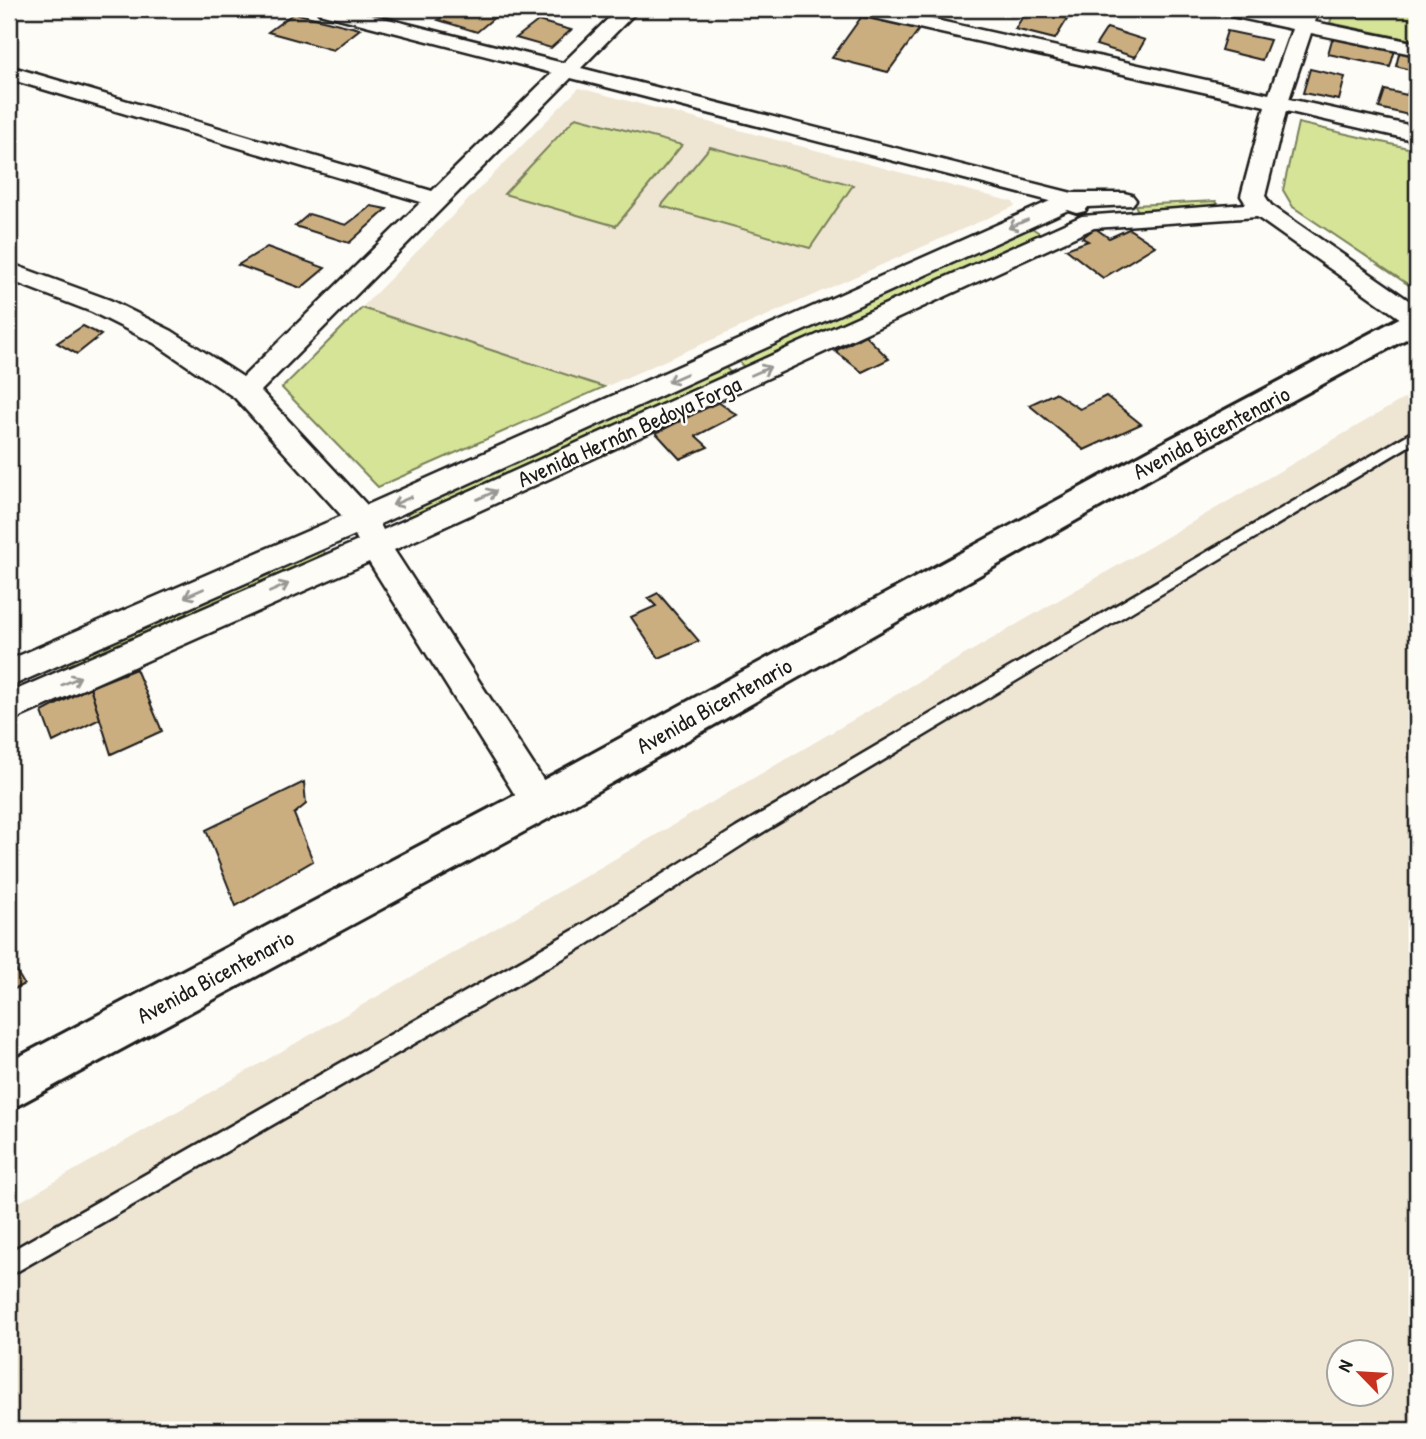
<svg xmlns="http://www.w3.org/2000/svg" width="1426" height="1439" viewBox="0 0 1426 1439" font-family="'Patrick Hand',sans-serif">
  <style>
    .built { fill: #eee5d3; fill-rule: evenodd }
    .green { fill: #d6e498; stroke: #79805a; stroke-width: 2 }
    .building { fill: #cbae80; stroke: #1c1c1c; stroke-width: 2 }
    .lines { fill: none; stroke-linecap: round; stroke-linejoin: round }
    .service-casing { stroke: #1c1c1c; stroke-width: 5 }
    .minor-casing { stroke: #1c1c1c; stroke-width: 5 }
    .secondary-casing { stroke: #1c1c1c; stroke-width: 6 }
    .service { fill: #fdfcf7; fill-rule: evenodd }
    .minor { fill: #fdfcf7; fill-rule: evenodd }
    .secondary { fill: #fdfcf7; fill-rule: evenodd }
    .oneway { stroke: #989794 }
    .labels { text-anchor: middle; dominant-baseline: central; stroke-width: 5; stroke-linejoin: round; paint-order: stroke }
    .street-label { font-size: 23px; fill: #1c1c1c; stroke: #fdfcf7 }
  </style>
  <rect width="100%" height="100%" fill="#fdfcf7"/>
  <filter id="ink" filterUnits="userSpaceOnUse"><feTurbulence type="fractalNoise" baseFrequency=".0143" numOctaves="2"/><feDisplacementMap in="SourceGraphic" scale="14" xChannelSelector="R" yChannelSelector="G"/><feConvolveMatrix kernelMatrix="1 2 1 2 8 2 1 2 1" color-interpolation-filters="sRGB"/></filter>
  <g filter="url(#ink)">
    <!-- built -->
    <g class="built">
      <polygon points="579,88 1013,202 1015,206 378,487 282,388"/>
      <path d="M1417,391V1430H9V1208L512,919ZM1338,1352H1380V1394H1338Z"/>
    </g>
    <!-- green -->
    <g class="green">
      <polygon points="1334,9 1417,9 1417,41 1330,23"/>
      <polygon points="576,117 682,145 616,226 504,194"/>
      <polygon points="1298,123 1417,150 1417,281 1409,285 1293,207 1283,190"/>
      <polygon points="710,147 853,185 810,248 661,206"/>
      <polygon points="1216,201 1220,208 1138,211 1135,205"/>
      <polygon points="1032,228 1041,234 744,367 736,359"/>
      <polygon points="362,308 604,387 378,487 282,388"/>
      <polygon points="723,365 731,373 410,518 404,508"/>
      <polygon points="321,546 327,557 64,671 60,660"/>
    </g>
    <!-- building -->
    <g class="building">
      <polygon points="453,9 493,9 502,11 477,32 438,20"/>
      <polygon points="1027,10 1068,18 1055,39 1015,29"/>
      <polygon points="294,13 360,29 333,50 268,32"/>
      <polygon points="862,16 920,28 888,72 832,58"/>
      <polygon points="538,21 571,30 551,48 516,38"/>
      <polygon points="1107,28 1145,40 1135,57 1096,45"/>
      <polygon points="1227,31 1270,40 1262,60 1221,50"/>
      <polygon points="1333,36 1395,50 1390,67 1328,54"/>
      <polygon points="1400,50 1417,53 1417,72 1396,66"/>
      <polygon points="1310,69 1345,77 1339,100 1303,93"/>
      <polygon points="1410,85 1417,86 1417,117 1379,108 1385,90 1407,95"/>
      <polygon points="371,206 387,209 349,243 295,226 309,214 346,225"/>
      <polygon points="1095,228 1109,238 1129,229 1155,246 1103,278 1066,249 1088,241 1082,238"/>
      <polygon points="267,247 325,268 301,288 238,265"/>
      <polygon points="83,326 101,335 77,354 57,343"/>
      <polygon points="865,335 889,359 862,372 835,351"/>
      <polygon points="1055,393 1080,409 1106,396 1141,424 1084,450 1029,405"/>
      <polygon points="718,402 737,415 696,436 708,447 680,459 656,433"/>
      <polygon points="658,593 699,641 659,658 631,617 656,606 648,598"/>
      <polygon points="136,669 162,731 111,754 90,687"/>
      <polygon points="90,687 100,719 53,742 42,712"/>
      <polygon points="304,782 306,804 294,814 313,861 236,906 206,830"/>
      <polygon points="9,959 24,984 9,992"/>
    </g>
    <g class="lines">
      <!-- service casing -->
      <g class="service-casing">
        <polygon id="service" points="1417,429 1417,441 750,840 588,944 9,1276 9,1252 574,930 736,828"/>
      </g>
      <!-- minor casing -->
      <g class="minor-casing">
        <path id="minor" d="M316,9H348L563,63L618,9H639L581,68L1072,193H1124L1132,195L1136,200L1132,205L1088,207L1085,211L1077,213L1068,210L380,524L383,530L1082,216L1246,204L1241,196L1265,106L861,15L854,13L851,9H886L1269,94L1292,29L1217,13L1214,9H1251L1296,18L1299,9H1319L1315,22L1417,43V55L1311,33L1289,99L1417,127V141L1286,111L1265,196L1271,205L1417,306V326L1408,324L1257,217L1094,228L394,550L551,792L556,803L551,814L539,819L527,814L369,562L9,722V693L358,541L355,535L9,687V660L342,516L235,398L154,343L92,312L9,280V263L110,300L172,331L243,377L421,202L9,79V66L432,191L552,73L319,13ZM571,78L1050,201L367,505L261,391Z"/>
      </g>
      <!-- secondary casing -->
      <g class="secondary-casing">
        <polygon id="secondary" points="1417,311 1417,333 1190,456 553,816 9,1110 9,1062 525,790 1168,440 1407,314"/>
      </g>
      <!-- service -->
      <use href="#service" class="service"/>
      <!-- minor -->
      <use href="#minor" class="minor"/>
      <!-- secondary -->
      <use href="#secondary" class="secondary"/>
    </g>
    <!-- one-way arrows -->
    <defs><path id="oneway-shaft" d="M-6 0H5M1.5-3L5.5 0L1.5 3" fill="none" stroke-width="1.6" stroke-linecap="round" stroke-linejoin="round" transform="scale(1.75)"/></defs>
    <g class="oneway">
      <use href="#oneway-shaft" transform="translate(1018 224) rotate(156)"/>
      <use href="#oneway-shaft" transform="translate(761 371) rotate(-24)"/>
      <use href="#oneway-shaft" transform="translate(677 378) rotate(156)"/>
      <use href="#oneway-shaft" transform="translate(487 495) rotate(-24)"/>
      <use href="#oneway-shaft" transform="translate(402 501) rotate(156)"/>
      <use href="#oneway-shaft" transform="translate(279 588) rotate(-24)"/>
      <use href="#oneway-shaft" transform="translate(194 593) rotate(156)"/>
      <use href="#oneway-shaft" transform="translate(71 681) rotate(-24)"/>
    </g>
  </g>
  <g class="labels">
    <!-- street labels -->
    <g class="street-label">
      <text transform="translate(629 431) rotate(-24)">Avenida Hernán Bedoya Forga</text>
      <text transform="translate(1211 432) rotate(-28)">Avenida Bicentenario</text>
      <text transform="translate(714 705) rotate(-29)">Avenida Bicentenario</text>
      <text transform="translate(215 976) rotate(-28)">Avenida Bicentenario</text>
    </g>
  </g>
  <!-- margin -->
  <rect width="1426" height="1439" fill="none" stroke="#fdfcf7" stroke-width="35"/>
  <rect x="18" y="18" width="1391" height="1404" fill="none" stroke="#1c1c1c" stroke-width="2.5" filter="url(#ink)"/>
  <!-- north arrow -->
  <g transform="translate(1360 1373) rotate(295)"><circle r="33" fill="#fdfcf7" stroke="#a3a29f" stroke-width="2"/>
  <path d="M0-5L12 26L0 18L-12 26Z" fill="#c8321e"/>
  <text y="-10" font-size="19" font-weight="bold" text-anchor="middle" fill="#1c1c1c">N</text>
  </g>
</svg>
